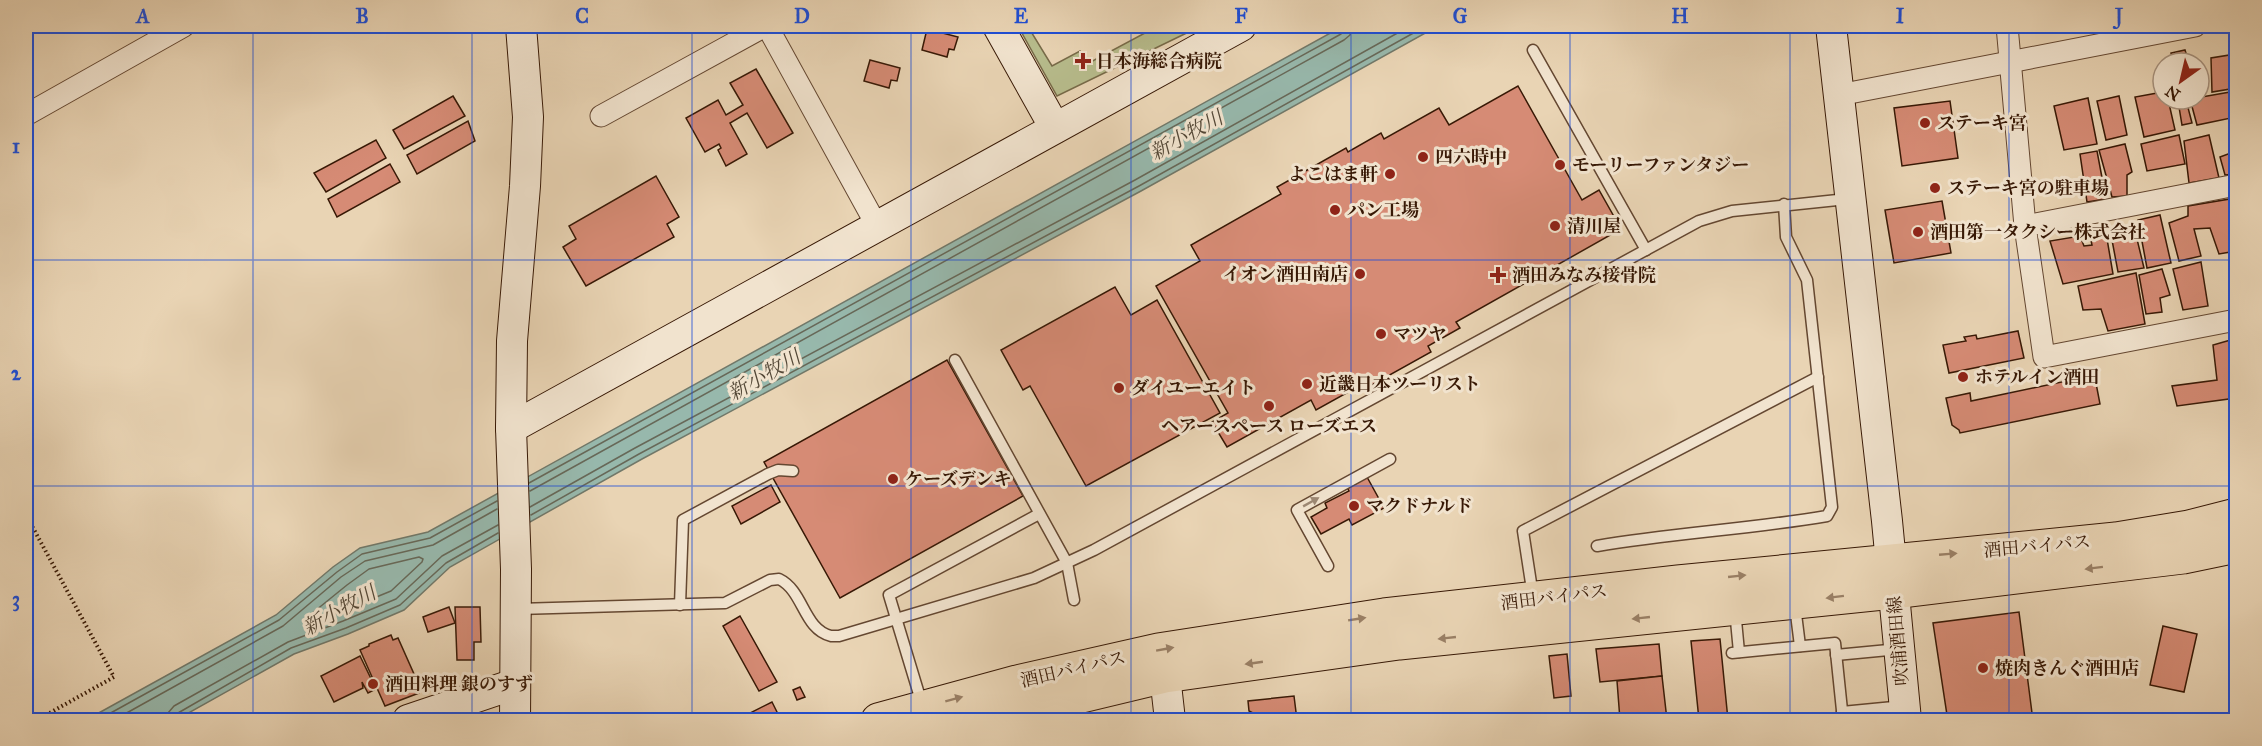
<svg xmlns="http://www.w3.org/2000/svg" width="2262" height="746" viewBox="0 0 2262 746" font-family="'IM FELL Great Primer','Noto Serif JP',serif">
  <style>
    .green { fill: #b7bc8c; stroke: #776a48; stroke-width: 1.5 }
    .water { fill: #97b8ac; stroke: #717869; stroke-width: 1.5 }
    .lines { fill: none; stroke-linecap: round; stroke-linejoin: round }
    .shore { stroke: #676858; stroke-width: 1.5 }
    .building { fill: #d68b75; stroke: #371805; stroke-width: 1.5 }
    .lane-casing { stroke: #644731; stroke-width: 13 }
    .street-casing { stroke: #644731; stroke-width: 23 }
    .secondary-casing { stroke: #371805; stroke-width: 32 }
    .highway-casing { stroke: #371805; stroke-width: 35 }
    .path { stroke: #371805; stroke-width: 4; stroke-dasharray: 1.5 3; stroke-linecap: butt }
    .lane { stroke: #f1e3ce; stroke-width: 10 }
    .street { stroke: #f1e3ce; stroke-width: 21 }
    .secondary { stroke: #f1e3ce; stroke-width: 30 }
    .highway { stroke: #e9d4b4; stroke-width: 33 }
    .oneway { fill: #9d8874 }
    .oneway2 { fill: #997f65 }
    .grid { fill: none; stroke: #1d4ed8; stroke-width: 1.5; stroke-opacity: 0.55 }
    .poi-dot { fill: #8f2418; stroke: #f1e3ce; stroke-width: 2 }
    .labels { text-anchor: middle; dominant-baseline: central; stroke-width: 6; stroke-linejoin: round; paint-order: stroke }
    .poi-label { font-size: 18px; font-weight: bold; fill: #371805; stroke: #f1e3ce; text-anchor: start }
    .street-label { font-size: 18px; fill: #371805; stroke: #f1e3ce }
    .water-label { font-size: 20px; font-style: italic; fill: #544837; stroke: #f1e3ce }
    .neatline { fill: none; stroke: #1d4ed8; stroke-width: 2 }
    .grid-label { font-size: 20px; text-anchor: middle; font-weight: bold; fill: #1d4ed8 }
  </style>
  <rect width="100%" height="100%" fill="#e9d4b4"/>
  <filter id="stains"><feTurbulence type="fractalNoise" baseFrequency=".00333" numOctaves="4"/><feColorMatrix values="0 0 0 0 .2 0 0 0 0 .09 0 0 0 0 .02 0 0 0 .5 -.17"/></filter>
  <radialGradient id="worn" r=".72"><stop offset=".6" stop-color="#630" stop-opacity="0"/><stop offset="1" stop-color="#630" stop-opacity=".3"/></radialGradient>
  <!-- green -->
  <polygon class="green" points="1018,26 1037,26 1030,30 1052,66 1080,51 1087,64 1158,26 1201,26 1057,96"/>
  <!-- water -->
  <polygon class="water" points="1343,26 1438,26 1141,191 642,459 450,567 404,610 348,634 294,654 176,720 86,720 276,615 333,567 360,548 428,532"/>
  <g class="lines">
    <!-- shore -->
    <g class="shore">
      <polyline points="529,483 1341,34 1344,26"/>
      <polyline points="530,491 1344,40 1350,35 1352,26"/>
      <polyline points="530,507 635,448 1135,180 1410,26"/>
      <polyline points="531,515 639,454 1139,186 1426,26"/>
      <polygon points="419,557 423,559 422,562 391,591 308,625 304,623 305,619 347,585 369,569"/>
      <polyline points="98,720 279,620 337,572 362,554 430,538 497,501"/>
      <polyline points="114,720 283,626 341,577 365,561 433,545 497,509"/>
      <polyline points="167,720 168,713 174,706 288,642 343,621 396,599 442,556 498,525"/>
      <polyline points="175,720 178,713 291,648 346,628 400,605 446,563 498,533"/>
    </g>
  </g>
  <!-- building -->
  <g class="building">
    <polygon points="927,29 958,37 954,50 949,49 947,57 922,50"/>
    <polygon points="2185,50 2189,63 2173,63 2171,53"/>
    <polygon points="2236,54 2236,88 2212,92 2211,58"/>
    <polygon points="870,60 900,68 897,81 891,80 889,88 864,81"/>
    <polygon points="756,69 793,133 767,148 747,113 730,123 747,154 726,166 718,150 721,148 719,144 705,152 686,118 718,100 726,115 743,105 730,83"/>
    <polygon points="1518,86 1582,200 1599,190 1621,229 1456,322 1460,328 1428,346 1431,352 1361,391 1359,386 1316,410 1311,400 1227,447 1212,422 1228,413 1156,286 1200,261 1191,245 1281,194 1277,187 1346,148 1348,152 1381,133 1384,139 1439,108 1449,125"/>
    <polygon points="2236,91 2236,117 2197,125 2190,99"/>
    <polygon points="2163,92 2163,99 2168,99 2175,130 2144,137 2135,97"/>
    <polygon points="453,96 465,116 404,149 393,130"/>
    <polygon points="2119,96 2127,135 2106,140 2097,101"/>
    <polygon points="2088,98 2097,144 2064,150 2054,106"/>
    <polygon points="2186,100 2192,123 2182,125 2178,101"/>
    <polygon points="1950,101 1958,158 1902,166 1894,108"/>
    <polygon points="468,121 475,141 417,174 407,155"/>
    <polygon points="2179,135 2185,164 2147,171 2141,144"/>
    <polygon points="2209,135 2219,178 2189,183 2184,141"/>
    <polygon points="376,140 386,158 326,192 314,173"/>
    <polygon points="2125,144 2132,172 2127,175 2127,196 2112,197 2099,150"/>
    <polygon points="2097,151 2106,199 2087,202 2080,154"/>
    <polygon points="2236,151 2236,174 2225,175 2220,157"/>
    <polygon points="390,164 400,182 337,217 328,199"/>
    <polygon points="656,176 679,217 667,224 674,237 586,286 563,247 576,239 569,226"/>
    <polygon points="2236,198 2236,251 2219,254 2210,228 2194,229 2201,256 2179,261 2169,223 2188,216 2188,206"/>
    <polygon points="1942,201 1951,253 1894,263 1885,210"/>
    <polygon points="2160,215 2171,263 2147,268 2138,220"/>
    <polygon points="2105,227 2113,274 2063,284 2050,241 2080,236 2084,246 2092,245 2089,231"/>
    <polygon points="2136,235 2144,268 2118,272 2112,240"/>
    <polygon points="2201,262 2208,306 2183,310 2173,269"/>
    <polygon points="2162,269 2170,295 2160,298 2162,312 2146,314 2139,275"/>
    <polygon points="2136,273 2145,324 2108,331 2101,309 2083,310 2078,286"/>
    <polygon points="1115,287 1131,315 1157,300 1220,413 1086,486 1030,386 1023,390 1001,350"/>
    <polygon points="2018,331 2024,358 1949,373 1943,345 1966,341 1964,337 1976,335 1977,339"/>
    <polygon points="2234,339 2236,355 2236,398 2177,406 2172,386 2217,380 2213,345"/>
    <polygon points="947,360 1023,496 840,598 764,462"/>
    <polygon points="2086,375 2087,380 2095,378 2100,404 1960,433 1959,430 1952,425 1946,398 1970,393 1971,401 2062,382 2062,380"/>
    <polygon points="1367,477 1384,508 1352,525 1349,519 1321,534 1311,517 1327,508 1325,503 1349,491 1347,487"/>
    <polygon points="771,485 780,502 741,524 732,506"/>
    <polygon points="449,607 455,623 428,632 423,617"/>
    <polygon points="455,607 480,607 481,642 474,642 474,660 457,660"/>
    <polygon points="2019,612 2032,713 1947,715 1933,623"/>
    <polygon points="740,616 777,682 759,691 723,626"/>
    <polygon points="2163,626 2197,634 2184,692 2150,685"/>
    <polygon points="391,635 393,640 398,638 414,674 412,675 419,693 385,706 360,650 369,646 369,644"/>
    <polygon points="1720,639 1728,720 1699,720 1691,641"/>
    <polygon points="1659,644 1662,676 1600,682 1596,649"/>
    <polygon points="1567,654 1571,696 1554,698 1549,656"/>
    <polygon points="360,656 376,689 368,693 362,682 363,688 334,702 321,676"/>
    <polygon points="1662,676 1667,720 1620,720 1617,681"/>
    <polygon points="800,687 805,697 797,700 793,690"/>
    <polygon points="1294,696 1297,720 1256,720 1255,714 1249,711 1248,701"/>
    <polygon points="772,702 780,718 774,720 754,720 750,713"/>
    <polygon points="741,713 743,720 726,720 725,718"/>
    <polygon points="1439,715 1439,720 1406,720 1406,718"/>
  </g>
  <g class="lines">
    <!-- lane casing -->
    <g class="lane-casing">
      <g id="lane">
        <polyline points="1533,50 1646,250"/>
        <polyline points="955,360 1067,563 1074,600"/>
        <path d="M1597,546C1674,533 1751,529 1827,516L1832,507L1807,280L1786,237L1784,204"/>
        <polyline points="1328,566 1297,510 1390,459"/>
        <polyline points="1533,596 1523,531 1818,377"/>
        <polyline points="680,605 683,520 768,474 778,470 793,471"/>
        <polyline points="1795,606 1800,646"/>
        <path d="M518,609L725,603L770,580L779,579C804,591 803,629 831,636H839L1034,578L1094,550L1699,221L1732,211L1847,199"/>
        <polyline points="1735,610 1739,652"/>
        <polyline points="1732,653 1835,643 1843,720"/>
        <polyline points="1836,655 1899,649"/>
        <polyline points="922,704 889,595 1039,514"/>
        <polyline points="1842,712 1904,706"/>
      </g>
    </g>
    <!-- street casing -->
    <g class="street-casing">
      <g id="street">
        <polyline points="767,26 877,226"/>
        <polyline points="2007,26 2025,226 2044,357 2236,320"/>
        <polyline points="1839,95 2195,26"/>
        <polyline points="26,115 184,26"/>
        <polyline points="601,116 765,26"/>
        <polyline points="2025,226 2236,185"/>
      </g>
    </g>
    <!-- secondary casing -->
    <g class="secondary-casing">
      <g id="secondary">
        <polyline points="998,26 1055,128"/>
        <polyline points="1831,26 1887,521 1906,720"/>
        <polyline points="511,428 1241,26"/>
        <polyline points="1165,676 1170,720"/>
        <polyline points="408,720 515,684"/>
        <polyline points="515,720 516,569 511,428 512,341 525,186 528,117 521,26"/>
      </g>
    </g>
    <!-- highway casing -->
    <g class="highway-casing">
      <g id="highway">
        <polyline points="878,720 1017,682 1158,650 1384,615 1678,582 2116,539 2189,527 2236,515"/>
        <polyline points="982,720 1165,676 1399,643 1893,592 2183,557 2236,546"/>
      </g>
    </g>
    <!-- path -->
    <polyline class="path" points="26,515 114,677 37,720"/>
    <!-- lane -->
    <use href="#lane" class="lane"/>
    <!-- street -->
    <use href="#street" class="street"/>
    <!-- secondary -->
    <use href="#secondary" class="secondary"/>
    <!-- highway -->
    <use href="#highway" class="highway"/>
  </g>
  <!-- one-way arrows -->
  <defs><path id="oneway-solid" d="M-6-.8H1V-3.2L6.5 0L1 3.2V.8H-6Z" transform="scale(1.5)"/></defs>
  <use class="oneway" href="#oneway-solid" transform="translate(1311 502) rotate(-29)"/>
  <g class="oneway2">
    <use href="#oneway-solid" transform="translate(1948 554) rotate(-5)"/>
    <use href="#oneway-solid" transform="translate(2094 568) rotate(173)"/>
    <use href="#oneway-solid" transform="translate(1737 576) rotate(-6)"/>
    <use href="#oneway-solid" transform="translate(1835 597) rotate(173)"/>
    <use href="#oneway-solid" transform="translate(1641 618) rotate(174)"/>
    <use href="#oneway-solid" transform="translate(1357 619) rotate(-9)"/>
    <use href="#oneway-solid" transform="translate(1447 638) rotate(174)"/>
    <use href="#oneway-solid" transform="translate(1165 649) rotate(-10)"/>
    <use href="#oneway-solid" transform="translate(1254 663) rotate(172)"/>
    <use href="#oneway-solid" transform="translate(954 699) rotate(-15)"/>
  </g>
  <!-- grid -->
  <path class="grid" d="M253,26V720M472,26V720M692,26V720M911,26V720M1131,26V720M1351,26V720M1570,26V720M1790,26V720M2009,26V720M26,260H2236M26,486H2236"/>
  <!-- markers -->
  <g class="poi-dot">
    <path d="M1080 52h6v6h6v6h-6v6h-6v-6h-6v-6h6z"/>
    <circle cx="1925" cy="123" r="6"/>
    <circle cx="1423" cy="157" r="6"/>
    <circle cx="1560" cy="165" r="6"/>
    <circle cx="1390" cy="174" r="6"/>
    <circle cx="1935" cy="188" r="6"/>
    <circle cx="1335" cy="210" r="6"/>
    <circle cx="1555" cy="226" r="6"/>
    <circle cx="1918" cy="232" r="6"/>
    <circle cx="1360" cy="274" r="6"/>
    <path d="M1495 266h6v6h6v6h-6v6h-6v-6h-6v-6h6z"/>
    <circle cx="1381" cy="334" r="6"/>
    <circle cx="1963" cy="377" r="6"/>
    <circle cx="1307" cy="384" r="6"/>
    <circle cx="1119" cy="388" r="6"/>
    <circle cx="1269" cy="406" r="6"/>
    <circle cx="893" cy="479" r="6"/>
    <circle cx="1354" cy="506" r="6"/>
    <circle cx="1983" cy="668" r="6"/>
    <circle cx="373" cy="684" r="6"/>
  </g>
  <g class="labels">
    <!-- poi labels -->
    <g class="poi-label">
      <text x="1096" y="61">日本海総合病院</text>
      <text x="1937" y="123">ステーキ宮</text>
      <text x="1435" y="157">四六時中</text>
      <text x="1572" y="165">モーリーファンタジー</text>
      <text x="1378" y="174" text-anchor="end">よこはま軒</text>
      <text x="1947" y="188">ステーキ宮の駐車場</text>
      <text x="1347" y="210">パン工場</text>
      <text x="1567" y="226">清川屋</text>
      <text x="1930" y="232">酒田第一タクシー株式会社</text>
      <text x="1348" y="274" text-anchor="end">イオン酒田南店</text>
      <text x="1512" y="275">酒田みなみ接骨院</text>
      <text x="1393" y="334">マツヤ</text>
      <text x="1975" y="377">ホテルイン酒田</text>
      <text x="1319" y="384">近畿日本ツーリスト</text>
      <text x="1131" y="388">ダイユーエイト</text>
      <text x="1269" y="426" text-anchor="middle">ヘアースペース ローズエス</text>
      <text x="905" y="479">ケーズデンキ</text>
      <text x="1366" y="506">マクドナルド</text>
      <text x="1995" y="668">焼肉きんぐ酒田店</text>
      <text x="385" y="684">酒田料理 銀のすず</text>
    </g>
    <!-- street labels -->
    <g class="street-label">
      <text transform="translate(2037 546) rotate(-5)">酒田バイパス</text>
      <text transform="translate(1554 597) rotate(-7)">酒田バイパス</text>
      <text transform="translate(1898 641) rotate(-95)">吹浦酒田線</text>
      <text transform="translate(1073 669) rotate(-13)">酒田バイパス</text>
    </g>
    <!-- water labels -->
    <g class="water-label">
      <text transform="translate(1186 135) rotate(-29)">新小牧川</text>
      <text transform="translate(764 375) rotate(-30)">新小牧川</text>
      <text transform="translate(339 610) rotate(-29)">新小牧川</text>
    </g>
  </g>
  <!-- margin -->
  <rect width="2262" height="746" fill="none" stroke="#e9d4b4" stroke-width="66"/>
  <!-- north arrow -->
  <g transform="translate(2181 81) rotate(214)"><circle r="28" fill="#f1e3ce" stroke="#a7927e" stroke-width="1.5"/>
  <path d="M0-4.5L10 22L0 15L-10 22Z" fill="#8f2418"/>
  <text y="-9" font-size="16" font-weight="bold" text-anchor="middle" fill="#371805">N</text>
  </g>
  <rect x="33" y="33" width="2196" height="680" class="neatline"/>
  <g class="grid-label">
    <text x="143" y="23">A</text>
    <text x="362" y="23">B</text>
    <text x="582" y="23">C</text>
    <text x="802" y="23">D</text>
    <text x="1021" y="23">E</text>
    <text x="1241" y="23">F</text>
    <text x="1460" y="23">G</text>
    <text x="1680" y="23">H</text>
    <text x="1900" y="23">I</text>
    <text x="2119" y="23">J</text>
    <text x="16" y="153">1</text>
    <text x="16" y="380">2</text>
    <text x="16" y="606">3</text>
  </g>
  <rect width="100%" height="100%" filter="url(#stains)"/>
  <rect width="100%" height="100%" fill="url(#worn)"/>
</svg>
